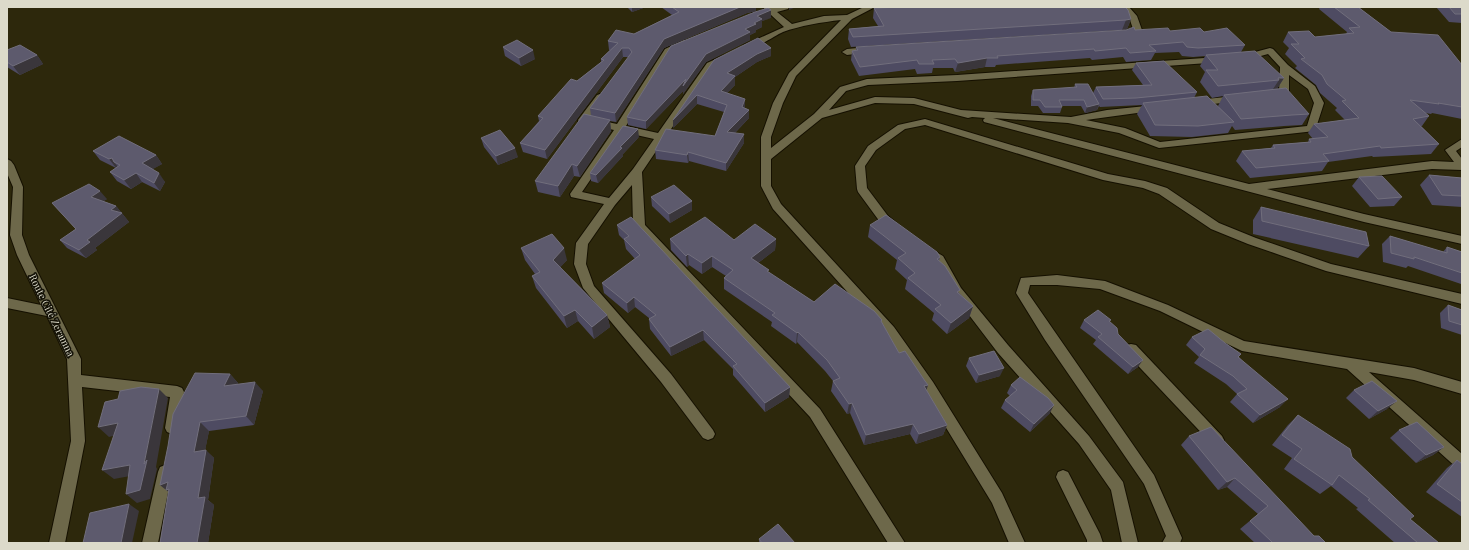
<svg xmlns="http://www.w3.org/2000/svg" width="1469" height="550" viewBox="0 0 1469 550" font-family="'Playfair Display',serif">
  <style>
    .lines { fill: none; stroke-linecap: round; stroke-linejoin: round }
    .minor-casing { stroke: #151000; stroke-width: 2 }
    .minor { fill: #6d684a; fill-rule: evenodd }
    .wall { fill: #4e4b62 }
    .shaded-wall { fill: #3a363b }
    .building { fill: #5d5a6d; stroke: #716e7c }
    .labels { text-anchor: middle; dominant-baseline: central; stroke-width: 3; stroke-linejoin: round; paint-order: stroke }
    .street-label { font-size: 10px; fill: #dcdaca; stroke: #131106 }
  </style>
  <rect width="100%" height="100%" fill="#2d280c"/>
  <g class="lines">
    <!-- minor casing -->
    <g class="minor-casing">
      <g id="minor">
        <path d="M763,7H789L788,9L777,12L792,24L824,16L847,15L864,7H875L852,19L796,76L783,103L771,137V148L814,114L840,87L867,79L957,75L1219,57L1222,58L1224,60L1222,62L957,81L868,85L846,91L829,110L875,97L914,98L961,110L1071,117L1107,110L1156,105L1159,106L1161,108L1159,110L1086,120L1125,128L1160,142L1307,126L1314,103L1308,89L1289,75V94L1287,96L1271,97L1269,95L1271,93L1279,92L1280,67L1268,54L1243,61L1238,58L1240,56L1270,48L1273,49L1288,65L1315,86L1324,103L1315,131L1159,148L1119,133L1068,123L993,118L1249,184L1432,161L1454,162L1445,150L1462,139V147L1456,151L1462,159V170L1432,169L1267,189L1364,214L1462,236V244L1364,222L984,122L983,120L985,118L972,117L968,118L914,104L875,103L822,118L771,159V186L781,204L894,327L933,382L1002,493L1025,543H1009L992,503L923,390L886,335L773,209L761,186V137L773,103L789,73L841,20C823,22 799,26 783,32C774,36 753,51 744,49L742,47L744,45L784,27L770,14L755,18L752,17L751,15L752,13L765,10Z"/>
        <polygon points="1120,7 1129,7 1137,16 1142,30 1141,32 1124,37 1121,36 1120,34 1121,32 1133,29 1129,17"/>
        <path d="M684,40L689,43L671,53L626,126L658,133L707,63L725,55L730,58L713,67L642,172L645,225L820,409L905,543H888L810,417L635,229L633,226L632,185L615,205L588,244L586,264L594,286L671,374L713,430L715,434L713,438L708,440L703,438L661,382L583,288L574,264L576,243L604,204L571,197L570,194L614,130L579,122L578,120L597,95L600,94L605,97L589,118L617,124L665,49ZM623,132L654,139L633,169L609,198L582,192Z"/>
        <polygon points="868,47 871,48 873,50 871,52 847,55 842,52 847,49"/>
        <polygon points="1236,96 1239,97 1241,99 1239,101 1196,106 1191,103 1196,100"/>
        <polygon points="925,119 1108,174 1145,181 1167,188 1219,223 1256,238 1331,264 1462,294 1462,304 1326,271 1248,244 1211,229 1159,194 1143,188 1103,180 925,125 905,129 876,150 865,166 867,188 888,216 901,227 899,230 891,230 880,222 858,192 857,189 855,166 868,146 898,125"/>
        <polygon points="7,159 11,161 14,165 23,187 22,235 29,255 81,359 81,375 177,386 182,388 184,392 179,428 177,432 172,434 167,432 165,428 170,397 82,387 85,441 65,543 49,543 71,441 67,359 47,316 7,308 7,298 41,305 17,255 10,235 13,187 7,173"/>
        <polygon points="926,246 943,256 961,288 1008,345 1089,436 1123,482 1138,543 1122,543 1111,490 1079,444 998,353 953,294 935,262 922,253 920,250 922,247"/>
        <polygon points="1057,275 1105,281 1168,305 1244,341 1414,368 1462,382 1462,394 1414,380 1369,372 1462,454 1462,470 1457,468 1347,369 1242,351 1160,311 1100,289 1057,285 1030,285 1028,293 1154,475 1182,538 1180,543 1162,543 1166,536 1144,484 1045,340 1016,293 1021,278"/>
        <polygon points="1131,344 1136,345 1222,436 1224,440 1222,444 1217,446 1212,444 1126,353 1125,349 1126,345"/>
        <polygon points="165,465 170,467 172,472 158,543 142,543 158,472 160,467"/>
        <polygon points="1063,470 1068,472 1100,534 1103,543 1087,543 1087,540 1056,477 1058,472"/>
      </g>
    </g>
    <!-- minor -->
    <use href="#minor" class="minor"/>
  </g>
  <!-- wall -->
  <g class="wall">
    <polygon points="627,7 646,7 632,12"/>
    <polygon points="661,7 756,7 756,11 747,13 664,48 616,122 610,121 611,131 580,177 574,176 560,197 538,192 535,181 591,116 590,108 629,57 623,57 547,159 523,152 520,143 539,121 538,116 577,81 601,62 601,59 610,50 609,50 608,41 634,34 672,15"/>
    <polygon points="1320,7 1358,7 1391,32 1462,65 1462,119 1432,113 1431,114 1425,113 1429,116 1422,126 1421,126 1439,144 1431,154 1373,157 1372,156 1328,162 1322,171 1250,178 1236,161 1242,151 1271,148 1273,145 1308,142 1309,139 1313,139 1308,133 1314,124 1345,120 1335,110 1337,108 1320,93 1316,85 1295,68 1297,66 1285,54 1289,48 1283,42 1288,32 1315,37 1346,34 1347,32 1319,9"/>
    <polygon points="1436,7 1462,7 1462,23 1449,22"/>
    <polygon points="874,8 1131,19 1127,29 1122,30 851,47 848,39 849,29 878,26 873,18"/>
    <polygon points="771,18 762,21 762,27 756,30 756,32 750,35 750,40 706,62 683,94 683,91 646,129 628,125 627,117 671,46"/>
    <polygon points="1135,30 1204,32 1245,45 1241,52 1284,78 1277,89 1309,114 1302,125 1284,126 1235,130 1232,126 1228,133 1192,137 1150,136 1137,114 1142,105 1100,107 1099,106 1097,110 1085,113 1081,106 1062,106 1062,107 1060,113 1043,113 1038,106 1031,106 1031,96 1033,90 1074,88 1075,84 1093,93 1096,87 1143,85 1132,70 1136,63 1197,92 1194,98 1219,108 1218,106 1223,96 1212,98 1200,82 1205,72 1200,66 1205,56 1193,57 1182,56 1179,52 1155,53 1151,60 1126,62 1123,57 1092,60 1090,58 996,65 995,67 985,67 955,72 953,68 933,68 932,73 917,74 915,69 859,76 851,60 852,51 856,51 856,47"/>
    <polygon points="503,47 535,59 521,66 505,56"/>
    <polygon points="7,50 37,55 43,64 20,75 7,67"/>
    <polygon points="771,56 757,62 735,77 735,85 727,93 745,108 749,110 749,118 735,133 744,143 726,171 689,161 688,163 656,159 655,150 715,136 724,112 697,104 673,128 714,60"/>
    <polygon points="639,137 623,154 623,156 598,183 591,181 590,173"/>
    <polygon points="481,138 518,157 498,165 484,147"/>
    <polygon points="93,151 156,155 162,164 152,169 165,182 160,191 142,182 131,189 117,181 110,172 116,168 100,160"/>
    <polygon points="1429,175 1462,178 1462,207 1432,205 1420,185"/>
    <polygon points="1359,177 1402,197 1394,206 1370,207 1352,186"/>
    <polygon points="651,197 692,201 692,210 670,223 652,206"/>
    <polygon points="107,199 103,201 116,206 129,222 95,248 97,250 86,258 67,248 60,240 76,229 52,203"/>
    <polygon points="1261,207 1369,246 1358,258 1253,234 1253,220"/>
    <polygon points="617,225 790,387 789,397 765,412 733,375 733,369 704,340 671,356 650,329 649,319 649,318 635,307 628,313 604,293 602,283 635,259 626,249 624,240 619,235"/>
    <polygon points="870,225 940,257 939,261 959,293 973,306 969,318 947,334 932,320 934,313 905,289 907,280 895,269 897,260 868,237"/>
    <polygon points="1390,236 1443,252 1447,247 1462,252 1462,283 1461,284 1408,266 1406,268 1383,262 1382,244"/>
    <polygon points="670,239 776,239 775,250 758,263 768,272 814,302 882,323 899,353 928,385 926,390 947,425 943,435 916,444 910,434 864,445 850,413 847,414 831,391 833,381 825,371 797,342 796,344 771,326 772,322 724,289 724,278 726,276 712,267 702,274 689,265 687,267 671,250"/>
    <polygon points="521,248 567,260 560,267 607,315 610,327 594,339 578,321 567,328 536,288 532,276 535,274 525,260"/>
    <polygon points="1448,305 1462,310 1462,335 1441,328 1440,313"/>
    <polygon points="1084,320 1110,322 1118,334 1138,367 1128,374 1093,344 1096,340 1080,328"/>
    <polygon points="1192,337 1239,357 1280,407 1253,423 1230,402 1237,394 1226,384 1194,363 1199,357 1186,345"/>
    <polygon points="969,358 1000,376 976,383 966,366"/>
    <polygon points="230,374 238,383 237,384 263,391 254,425 209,431 205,450 214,458 208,500 214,505 208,543 160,543 169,492 160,485"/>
    <polygon points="1011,385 1050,413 1030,432 1001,408 1005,400 1010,396 1007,393"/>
    <polygon points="1354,390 1387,409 1369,419 1346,398"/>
    <polygon points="1298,415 1352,457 1410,519 1439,543 1395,543 1356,509 1358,508 1331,486 1320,494 1284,469 1292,458 1272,445 1288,425"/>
    <polygon points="1399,430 1444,447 1433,455 1416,463 1390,438"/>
    <polygon points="1189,436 1314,536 1326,543 1255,543 1240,529 1258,514 1227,487 1218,490 1181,445"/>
    <polygon points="1457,460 1462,464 1462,517 1426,492 1447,468"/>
    <polygon points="759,539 795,543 759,543"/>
  </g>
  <!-- shaded-wall -->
  <g class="shaded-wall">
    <polygon points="632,7 646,7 632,12"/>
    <polygon points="740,7 756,7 756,11 747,13 664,48 616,122 615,113 664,39"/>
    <polygon points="789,7 796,7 789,10"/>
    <polygon points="771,10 771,18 762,21 762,27 756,30 756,32 750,35 750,40 706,62 683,94 683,91 646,129 646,121 706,54 745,29 757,16"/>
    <polygon points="1131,19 1127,29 1122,30 1126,20"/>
    <polygon points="622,48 623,57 547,159 545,150"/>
    <polygon points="771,48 771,56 757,62 735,77 735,85 721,99 721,91 727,73 757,54"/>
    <polygon points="533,50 535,59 521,66 519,58"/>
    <polygon points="37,55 43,64 20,75 13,66"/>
    <polygon points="987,58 985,67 955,72 958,63"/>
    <polygon points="1278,78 1284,78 1277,89 1273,89 1279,80"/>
    <polygon points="697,95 697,104 673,128 673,120"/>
    <polygon points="745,99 745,108 742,107"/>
    <polygon points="1099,104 1097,110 1085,113 1087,107"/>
    <polygon points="749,110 749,118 727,141 727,132"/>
    <polygon points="610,120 611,131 580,177 577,166"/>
    <polygon points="638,129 639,137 623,154 623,156 598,183 596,175 620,147"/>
    <polygon points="744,134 744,143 726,171 726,163"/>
    <polygon points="515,148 518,157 498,165 496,156"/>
    <polygon points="688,152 689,161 688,163 687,155"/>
    <polygon points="156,155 162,164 148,172 142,163"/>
    <polygon points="112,158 114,162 118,167 116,168 109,159"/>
    <polygon points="572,164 574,176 560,197 558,186"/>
    <polygon points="136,173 142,182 131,189 124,180"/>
    <polygon points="159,173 165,182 160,191 154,183"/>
    <polygon points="100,191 107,199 98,205 91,197"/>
    <polygon points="692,201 692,210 670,223 669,214"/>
    <polygon points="116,206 129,222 95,248 97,250 86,258 79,250 111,210"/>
    <polygon points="776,239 775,250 750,269 751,258"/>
    <polygon points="564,248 567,260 556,272 553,260"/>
    <polygon points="688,254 689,265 687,267 686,256"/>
    <polygon points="712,256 712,267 702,274 702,263"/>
    <polygon points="634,297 635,307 628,313 627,303"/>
    <polygon points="973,306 969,318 947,334 951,323"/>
    <polygon points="575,310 578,321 567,328 564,316"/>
    <polygon points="607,315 610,327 594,339 592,327"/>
    <polygon points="703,330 704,340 671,356 670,347"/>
    <polygon points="798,332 797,342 796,344 797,333"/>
    <polygon points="1143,360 1138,367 1128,374 1133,367"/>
    <polygon points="1004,368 1000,376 976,383 979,375"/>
    <polygon points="230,374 238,383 232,395 224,386"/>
    <polygon points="255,382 263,391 254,425 246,416"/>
    <polygon points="928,385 925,395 924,386"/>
    <polygon points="790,387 789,397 765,412 765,403"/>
    <polygon points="159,389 168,398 156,467 157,469 150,499 137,503 126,494 144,464"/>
    <polygon points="1288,399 1280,407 1253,423 1260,415"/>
    <polygon points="1397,401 1387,409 1369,419 1378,411"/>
    <polygon points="852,403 850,413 847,414 849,404"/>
    <polygon points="1054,405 1050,413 1030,432 1034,424"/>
    <polygon points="200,422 209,431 203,461 194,452"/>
    <polygon points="118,423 128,432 109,437 98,427"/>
    <polygon points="913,424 910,434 864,445 866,435"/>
    <polygon points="947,425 943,435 916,444 919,434"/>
    <polygon points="1444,447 1433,455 1416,463 1426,455"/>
    <polygon points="206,450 214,458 208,500 214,505 208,543 197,543 198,498"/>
    <polygon points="130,465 141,474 114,479 102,470"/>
    <polygon points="1235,478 1227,487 1218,490 1227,482"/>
    <polygon points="168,482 176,498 160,485"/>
    <polygon points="129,504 139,511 132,543 121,543"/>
  </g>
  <!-- building -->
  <g class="building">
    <polygon points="672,7 740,7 664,39 615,113 590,108 632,52 629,48 622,48 545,150 520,143 543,118 538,116 571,79 577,81 604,60 601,59 618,43 608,41 616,30 634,34 679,12"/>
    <polygon points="907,7 1125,7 1128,10 1131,19 1126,20 853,37 849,29 884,26 874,8"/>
    <polygon points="1334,7 1358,7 1391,32 1438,35 1462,65 1462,107 1438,103 1439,104 1410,100 1429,116 1413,119 1439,144 1381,148 1380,146 1323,154 1329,161 1256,168 1242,151 1275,148 1273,145 1311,142 1309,139 1328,137 1314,124 1359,118 1342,101 1346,100 1327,84 1322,75 1301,59 1305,58 1291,44 1299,44 1288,32 1309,31 1315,37 1354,33 1349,28 1360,27"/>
    <polygon points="1449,7 1462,7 1462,14 1455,14"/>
    <polygon points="768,8 771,10 757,16 762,19 754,23 756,24 745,29 750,32 706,54 683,86 686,79 646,121 627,117 671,46 755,12"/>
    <polygon points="1134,27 1135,30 1168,28 1170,31 1200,28 1204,32 1227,28 1245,45 1198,48 1187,47 1183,42 1149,45 1156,51 1130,53 1126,48 1095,51 1094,49 997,56 998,58 987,58 958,63 955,59 932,60 934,64 919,64 917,60 860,67 852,51 858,50 856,47 1126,30"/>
    <polygon points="758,38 771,48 757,54 727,73 735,76 721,91 745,99 742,107 749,110 727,132 744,134 726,163 688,152 687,155 655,150 666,129 715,136 727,105 697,95 673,120 714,60"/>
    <polygon points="517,40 533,50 519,58 503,47"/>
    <polygon points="20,45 37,55 13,66 7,62 7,50"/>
    <polygon points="1255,51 1284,78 1278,78 1279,80 1218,86 1206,70 1218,70 1206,55"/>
    <polygon points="1164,61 1197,92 1136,98 1103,99 1096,87 1152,85 1136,63"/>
    <polygon points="1075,84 1088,84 1099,104 1087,107 1084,100 1059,100 1062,107 1045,107 1040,100 1033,100 1033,90 1077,87"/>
    <polygon points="1286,88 1309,114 1292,115 1241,119 1224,95"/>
    <polygon points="1207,96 1234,122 1198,126 1155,125 1143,103"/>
    <polygon points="584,114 610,120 577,166 572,164 558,186 535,181"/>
    <polygon points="623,126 638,129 620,147 622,148 596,175 590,173"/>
    <polygon points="500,130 515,148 496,156 481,138"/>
    <polygon points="119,136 156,155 142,163 159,173 154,183 136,173 124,180 110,172 120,165 114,162 112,158 109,159 93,151"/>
    <polygon points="1429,175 1462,178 1462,196 1442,195"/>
    <polygon points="1382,176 1402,197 1378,199 1359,177"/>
    <polygon points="89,184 100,191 91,197 116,206 111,210 122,213 87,240 90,242 79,250 60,240 76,229 52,203"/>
    <polygon points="674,185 692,201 669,214 651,197"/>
    <polygon points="1261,207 1366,232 1369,246 1262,221"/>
    <polygon points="886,215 937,252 940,257 937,259 945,266 960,290 957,292 973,306 951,323 935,309 941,305 908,278 915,273 898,258 906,253 870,225"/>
    <polygon points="631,217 790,387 765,403 733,366 737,364 703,330 670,347 649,319 656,315 634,297 627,303 602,283 640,255 624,239 629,236 617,225"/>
    <polygon points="705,217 734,240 755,224 776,239 751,258 769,270 767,271 814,302 835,284 874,311 882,320 881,321 899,353 905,351 925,381 928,385 924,386 947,425 919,434 913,424 866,435 852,403 849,404 833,381 840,378 827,360 798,332 797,333 772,315 775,313 724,278 733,270 712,256 702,263 688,254 686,256 670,239"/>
    <polygon points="552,234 564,248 553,260 607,315 592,327 575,310 564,316 532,276 540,272 521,248"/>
    <polygon points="1390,236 1447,253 1447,247 1462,252 1462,273 1414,257 1414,259 1391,253"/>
    <polygon points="1448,305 1462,310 1462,325 1449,321"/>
    <polygon points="1098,310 1111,320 1109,321 1117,328 1118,334 1143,360 1133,367 1098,337 1102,334 1084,320"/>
    <polygon points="1208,329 1225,343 1241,354 1238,357 1288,399 1260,415 1237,394 1247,389 1233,376 1200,355 1205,349 1192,337"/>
    <polygon points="994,351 1004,368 979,375 969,358"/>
    <polygon points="195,373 230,374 224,386 255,382 246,416 200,422 194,452 206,450 198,498 205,497 197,543 160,543 169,489 166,490 168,482 160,485 168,446 173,414"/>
    <polygon points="1020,377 1048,398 1054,405 1034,424 1005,400 1017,390 1011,385"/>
    <polygon points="1372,381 1397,401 1378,411 1354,390"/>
    <polygon points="141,387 159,389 144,464 147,460 140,490 126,494 130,465 102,470 118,423 98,427 105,402 118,399 120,391"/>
    <polygon points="1298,415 1350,449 1352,457 1414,516 1410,519 1439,543 1418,543 1368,500 1370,499 1339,475 1332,485 1294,459 1302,449 1282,435"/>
    <polygon points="1417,422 1444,447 1426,455 1399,430"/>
    <polygon points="1211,427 1314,536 1319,536 1326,543 1273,543 1250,521 1268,506 1235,478 1227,482 1189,436"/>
    <polygon points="1457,460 1462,464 1462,502 1437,484"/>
    <polygon points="129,504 121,543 83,543 90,513"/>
    <polygon points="778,524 795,543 762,543 759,539"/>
  </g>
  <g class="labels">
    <!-- street labels -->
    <g class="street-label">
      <text transform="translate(52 315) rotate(64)">Route Cité Zeramna</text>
    </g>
  </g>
  <!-- border -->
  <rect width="1469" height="550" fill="none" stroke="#dcdaca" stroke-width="16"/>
</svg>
